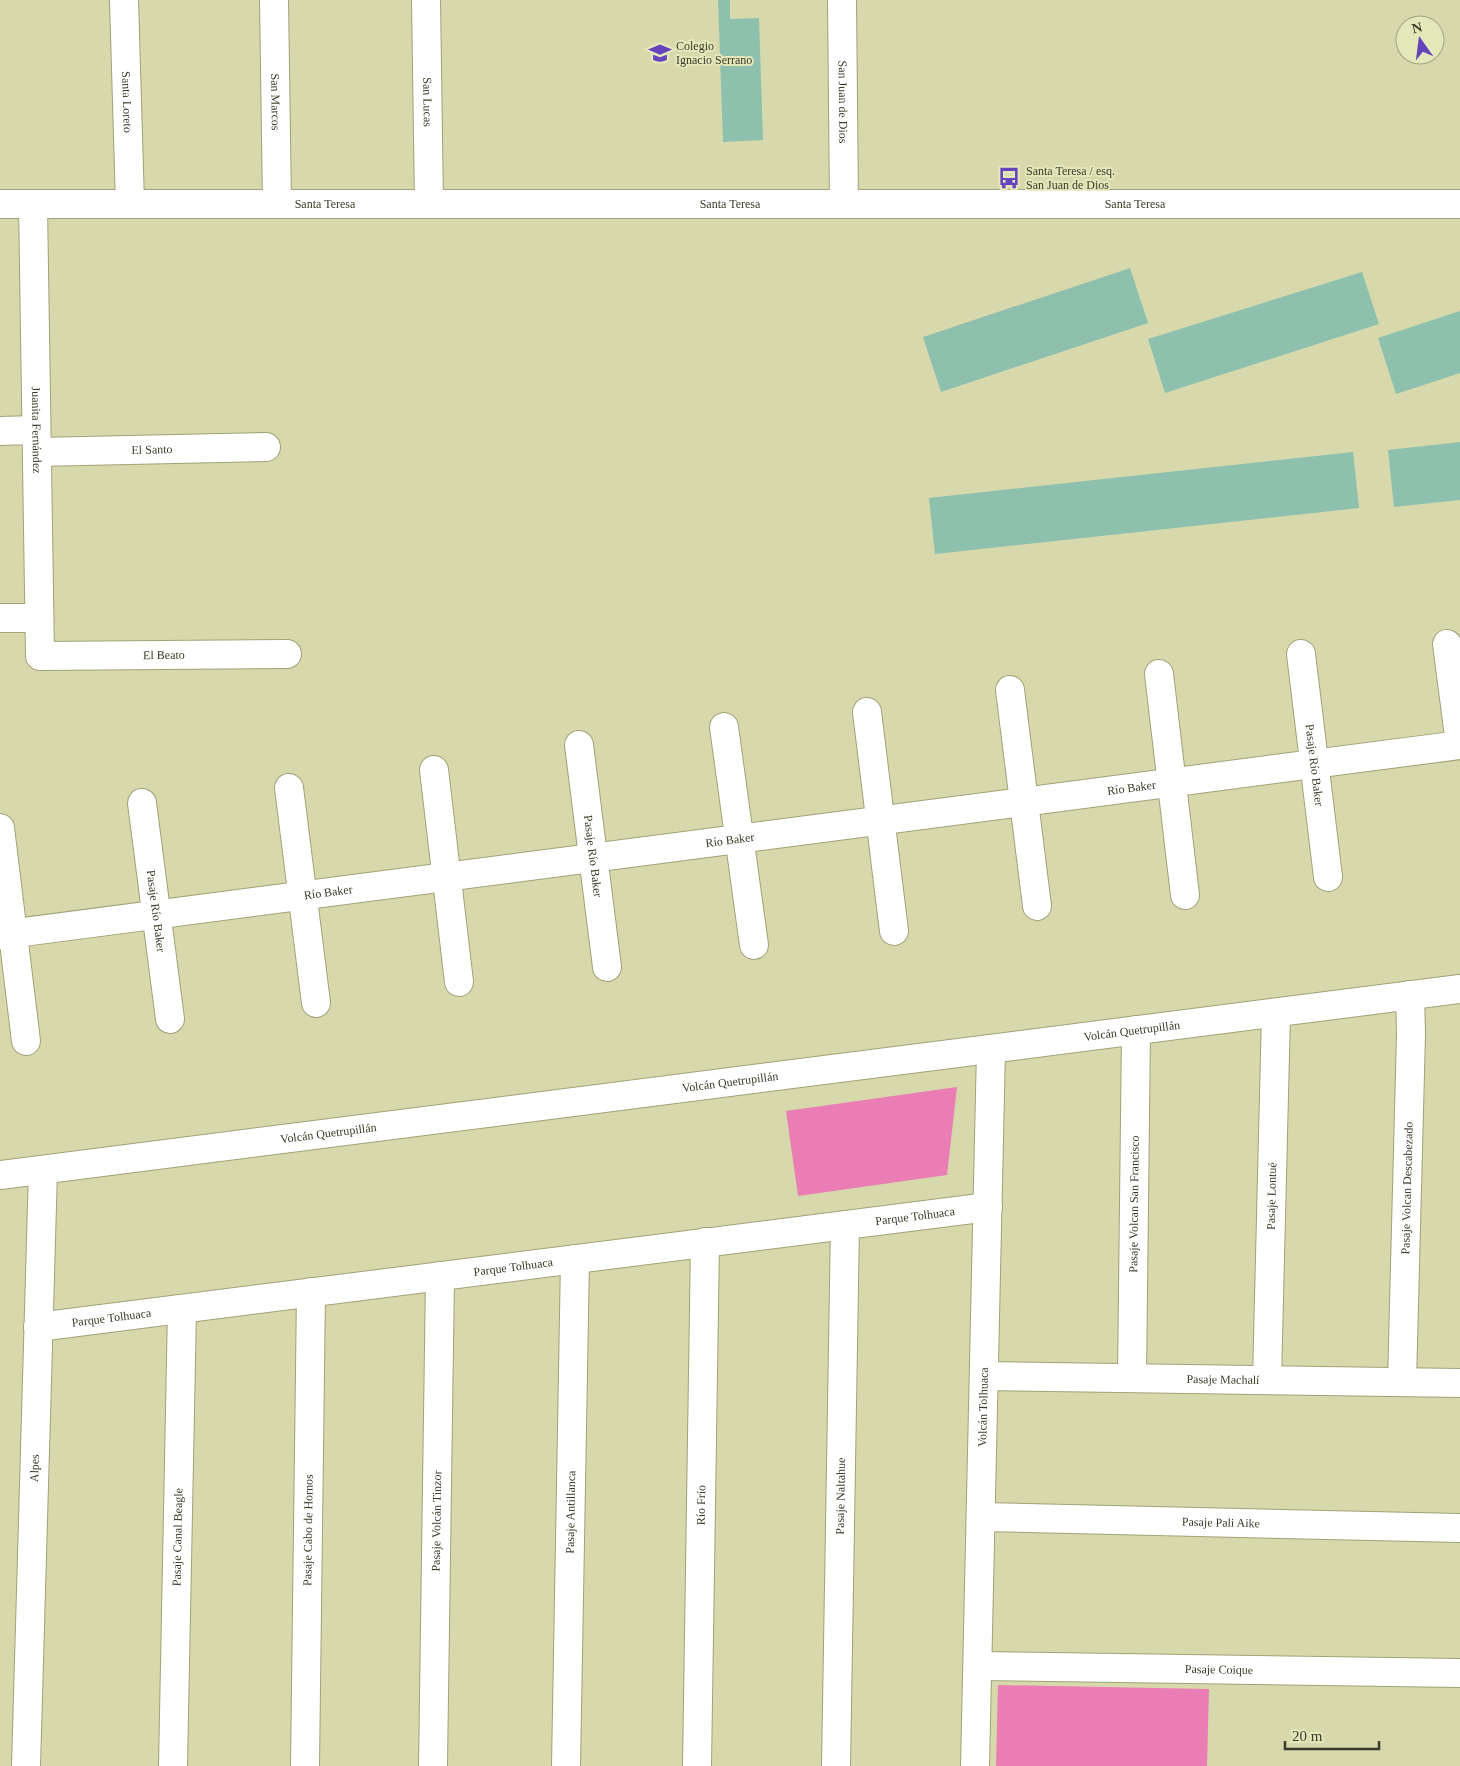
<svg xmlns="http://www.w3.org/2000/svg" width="1460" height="1766" viewBox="0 0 1460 1766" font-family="Georgia,serif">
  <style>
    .green { fill: #e97db4 }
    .building { fill: #8dc0ad }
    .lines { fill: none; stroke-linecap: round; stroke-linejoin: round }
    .minor-casing { stroke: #a0a277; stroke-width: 30 }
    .tertiary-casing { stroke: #a0a277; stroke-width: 30 }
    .minor { stroke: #fff; stroke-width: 28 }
    .tertiary { stroke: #fff; stroke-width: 28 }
    .labels { text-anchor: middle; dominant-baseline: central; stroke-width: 4; stroke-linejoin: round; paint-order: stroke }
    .poi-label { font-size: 12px; fill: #3a3b29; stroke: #e4e7b9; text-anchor: start }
    .street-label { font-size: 12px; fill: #3a3b29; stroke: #e4e7b9 }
  </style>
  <rect width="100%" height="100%" fill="#d7d9ad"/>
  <!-- green -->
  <g class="green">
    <polygon points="957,1087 947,1175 798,1196 786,1111"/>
    <polygon points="998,1685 1209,1689 1207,1766 996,1766"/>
  </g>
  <!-- building -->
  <g class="building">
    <polygon points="718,0 730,0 730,19 759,18 763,140 723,142"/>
    <polygon points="1130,268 1148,323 941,392 923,337"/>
    <polygon points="1362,272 1379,324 1165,393 1148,339"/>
    <polygon points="1460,311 1460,373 1396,394 1378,338"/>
    <polygon points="1460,442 1460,500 1394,507 1388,450"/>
    <polygon points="1353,452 1359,508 935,554 929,498"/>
  </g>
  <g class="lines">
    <!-- minor casing -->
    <g class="minor-casing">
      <g id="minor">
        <path id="s1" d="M124,0L130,204"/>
        <path id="s2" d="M274,0L277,204"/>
        <path id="s3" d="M426,0L429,204"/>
        <path id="s4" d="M842,0L844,204"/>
        <path id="s5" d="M33,204L40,656L287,654"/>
        <polyline points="0,431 36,430"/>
        <path id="s6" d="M37,452L266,447"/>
        <polyline points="0,618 39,618"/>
        <polyline points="1447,644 1460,744"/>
        <path id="s7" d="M1301,654L1328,877"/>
        <polyline points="1159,674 1185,895"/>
        <polyline points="1010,690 1037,906"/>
        <polyline points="867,712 894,931"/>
        <polyline points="724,727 754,945"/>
        <path id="s8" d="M579,745L607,967"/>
        <polyline points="434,770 459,982"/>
        <polyline points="289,788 316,1003"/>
        <path id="s9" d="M142,803L170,1019"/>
        <polyline points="0,828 26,1041"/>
        <path id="s10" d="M0,935L1460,745"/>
        <path id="s11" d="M0,1175L1460,989"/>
        <path id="s12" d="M38,1327L988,1207"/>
        <path id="s13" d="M985,1376L1460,1383"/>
        <path id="s14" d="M1132,1378L1136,1030"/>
        <path id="s15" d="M1267,1380L1276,1013"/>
        <path id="s16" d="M1402,1382L1411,1034L1410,995"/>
        <path id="s17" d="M981,1517L1460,1528"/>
        <path id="s18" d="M978,1666L1460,1673"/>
        <path id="s19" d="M26,1766L43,1170"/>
        <path id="s20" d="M173,1766L182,1309"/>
        <path id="s21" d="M305,1766L311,1292"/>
        <path id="s22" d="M433,1766L440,1276"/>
        <path id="s23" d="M566,1766L575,1259"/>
        <path id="s24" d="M697,1766L705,1242"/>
        <path id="s25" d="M836,1766L845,1225"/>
        <path id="s26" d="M975,1766L991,1049"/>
      </g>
    </g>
    <!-- tertiary casing -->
    <g class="tertiary-casing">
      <g id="tertiary">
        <path id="s27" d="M0,204H1460"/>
      </g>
    </g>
    <!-- minor -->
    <use href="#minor" class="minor"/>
    <!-- tertiary -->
    <use href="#tertiary" class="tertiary"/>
  </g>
  <!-- icons -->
  <defs>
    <g id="school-bare" transform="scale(1.725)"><path d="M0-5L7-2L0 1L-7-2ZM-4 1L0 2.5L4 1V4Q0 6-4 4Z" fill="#6445bd" stroke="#e4e7b9" stroke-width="2.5" paint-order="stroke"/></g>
    <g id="bus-bare" transform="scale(1.725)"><path d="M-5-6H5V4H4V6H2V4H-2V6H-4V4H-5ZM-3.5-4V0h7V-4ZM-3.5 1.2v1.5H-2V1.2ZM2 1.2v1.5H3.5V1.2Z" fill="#6445bd" stroke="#e4e7b9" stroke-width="2.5" paint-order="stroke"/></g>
  </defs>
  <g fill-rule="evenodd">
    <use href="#school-bare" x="660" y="53"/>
    <use href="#bus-bare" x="1009" y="178"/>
  </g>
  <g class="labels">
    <!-- poi labels -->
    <g class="poi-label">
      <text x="676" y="46">Colegio<tspan x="676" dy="14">Ignacio Serrano</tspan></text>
      <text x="1026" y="171">Santa Teresa / esq.<tspan x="1026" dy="14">San Juan de Dios</tspan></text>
    </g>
    <!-- street labels -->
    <g class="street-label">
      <text stroke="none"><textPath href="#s1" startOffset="102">Santa Loreto</textPath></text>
      <text stroke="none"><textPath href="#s2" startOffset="102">San Marcos</textPath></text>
      <text stroke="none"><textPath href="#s3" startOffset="102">San Lucas</textPath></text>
      <text stroke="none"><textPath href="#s4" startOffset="102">San Juan de Dios</textPath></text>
      <text stroke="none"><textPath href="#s27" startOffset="325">Santa Teresa</textPath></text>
      <text stroke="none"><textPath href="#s27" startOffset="730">Santa Teresa</textPath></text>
      <text stroke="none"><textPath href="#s27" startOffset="1135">Santa Teresa</textPath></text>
      <text stroke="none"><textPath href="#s5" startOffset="226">Juanita Fernández</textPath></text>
      <text stroke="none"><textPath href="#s6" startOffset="115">El Santo</textPath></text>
      <text stroke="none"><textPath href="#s5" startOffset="576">El Beato</textPath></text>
      <text stroke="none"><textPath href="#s7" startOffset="112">Pasaje Río Baker</textPath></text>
      <text stroke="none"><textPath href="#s10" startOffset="1141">Río Baker</textPath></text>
      <text stroke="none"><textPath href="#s10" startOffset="736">Río Baker</textPath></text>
      <text stroke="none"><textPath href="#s8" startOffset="112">Pasaje Río Baker</textPath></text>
      <text stroke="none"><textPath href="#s10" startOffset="331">Río Baker</textPath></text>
      <text stroke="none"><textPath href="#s9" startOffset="109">Pasaje Río Baker</textPath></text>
      <text stroke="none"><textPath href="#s11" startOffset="1141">Volcán Quetrupillán</textPath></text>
      <text stroke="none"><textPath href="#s11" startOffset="736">Volcán Quetrupillán</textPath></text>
      <text stroke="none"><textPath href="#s11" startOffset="331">Volcán Quetrupillán</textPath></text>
      <text stroke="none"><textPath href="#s16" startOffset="194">Pasaje Volcan Descabezado</textPath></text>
      <text stroke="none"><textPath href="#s15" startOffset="184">Pasaje Lontué</textPath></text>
      <text stroke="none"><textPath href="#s14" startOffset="174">Pasaje Volcan San Francisco</textPath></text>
      <text stroke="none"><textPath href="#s12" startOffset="884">Parque Tolhuaca</textPath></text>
      <text stroke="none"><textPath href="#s12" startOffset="479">Parque Tolhuaca</textPath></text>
      <text stroke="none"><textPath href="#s12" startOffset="74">Parque Tolhuaca</textPath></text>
      <text stroke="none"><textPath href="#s13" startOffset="238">Pasaje Machalí</textPath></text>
      <text stroke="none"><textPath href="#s26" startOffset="359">Volcán Tolhuaca</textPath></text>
      <text stroke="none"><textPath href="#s19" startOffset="298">Alpes</textPath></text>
      <text stroke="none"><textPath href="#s25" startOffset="270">Pasaje Naltahue</textPath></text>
      <text stroke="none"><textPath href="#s24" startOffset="261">Río Frío</textPath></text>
      <text stroke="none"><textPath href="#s23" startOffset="254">Pasaje Antillanca</textPath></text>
      <text stroke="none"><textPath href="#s22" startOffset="245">Pasaje Volcán Tinzor</textPath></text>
      <text stroke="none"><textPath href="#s17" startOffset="240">Pasaje Pali Aike</textPath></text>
      <text stroke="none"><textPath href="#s21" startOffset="236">Pasaje Cabo de Hornos</textPath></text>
      <text stroke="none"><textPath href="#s20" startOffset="229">Pasaje Canal Beagle</textPath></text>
      <text stroke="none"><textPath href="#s18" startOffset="241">Pasaje Coique</textPath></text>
    </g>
  </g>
  <!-- north arrow -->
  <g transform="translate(1420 40) rotate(346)"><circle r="24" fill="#e4e7b9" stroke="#a0a27f"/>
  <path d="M0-4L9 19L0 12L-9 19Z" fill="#6445bd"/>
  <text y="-8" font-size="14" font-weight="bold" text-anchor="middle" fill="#3a3b29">N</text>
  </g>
  <!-- scale -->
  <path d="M1285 1741v8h94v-8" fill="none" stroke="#3a3b29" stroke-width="2.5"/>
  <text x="1292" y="1741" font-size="15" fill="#3a3b29" stroke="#e4e7b9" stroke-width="4" paint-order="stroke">20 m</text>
</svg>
